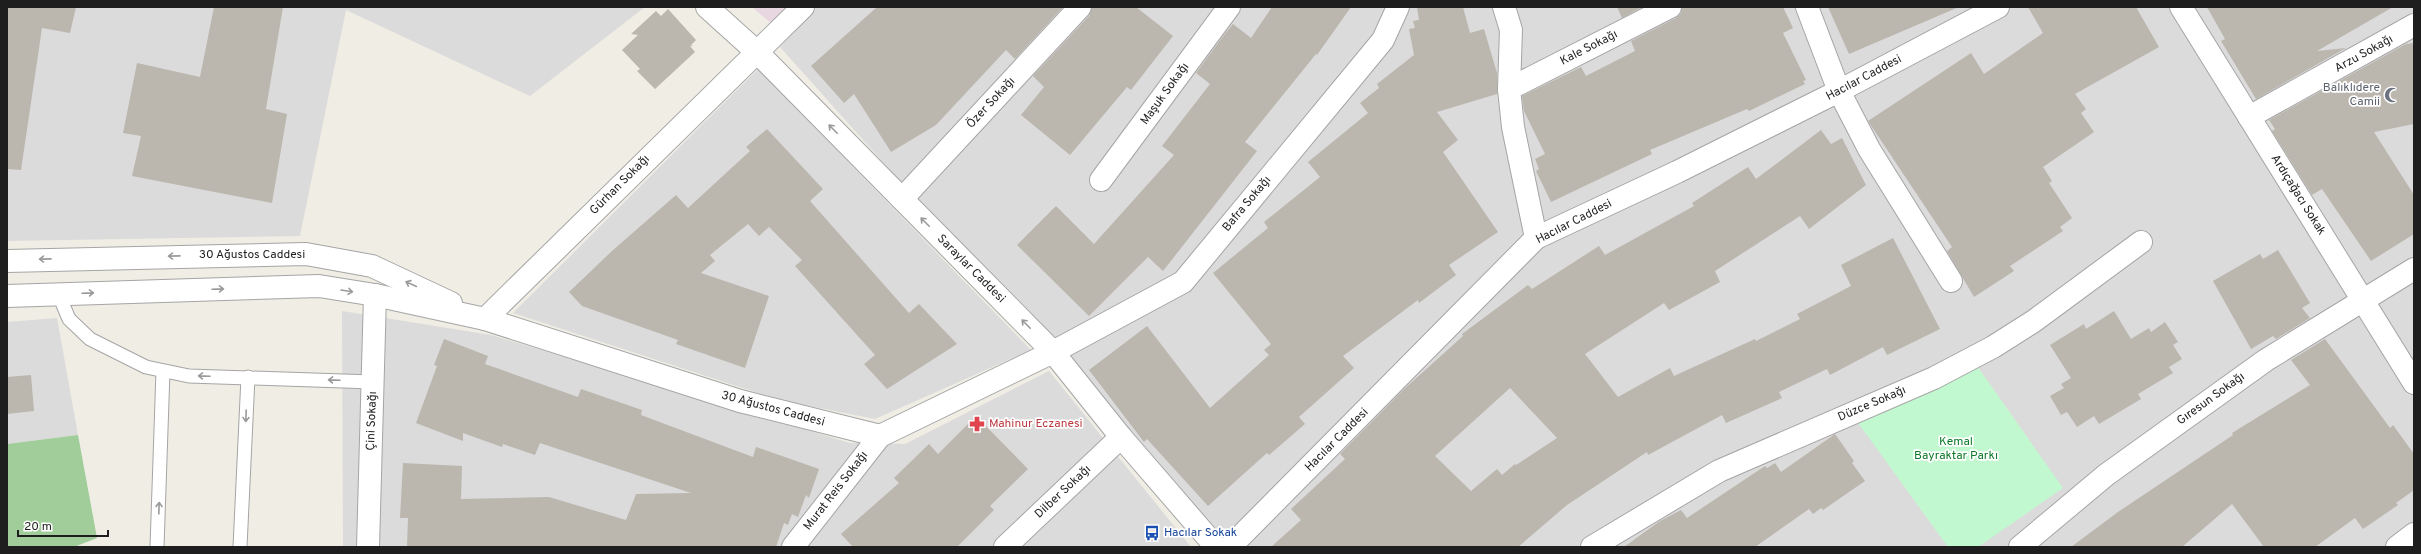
<svg xmlns="http://www.w3.org/2000/svg" width="2421" height="554" viewBox="0 0 2421 554" font-family="Overpass,sans-serif">
  <style>
    .residential { fill: #dcdbdb }
    .industrial { fill: #e8d6e1 }
    .forest { fill: #a0cd9a }
    .park { fill: #c2f8cf }
    .building { fill: #bbb6ae; fill-rule: evenodd }
    .lines { fill: none; stroke-linecap: round; stroke-linejoin: round }
    .service-casing { stroke: #a5a5a5; stroke-width: 15 }
    .minor-casing { stroke: #a5a5a5; stroke-width: 24 }
    .tertiary-casing { stroke: #a5a5a5; stroke-width: 24 }
    .service { stroke: #fff; stroke-width: 13 }
    .minor { stroke: #fff; stroke-width: 22 }
    .tertiary { stroke: #fff; stroke-width: 22 }
    .oneway { stroke: #9a9a9a }
    .labels { text-anchor: middle; dominant-baseline: central; stroke-width: 3.5; stroke-linejoin: round; paint-order: stroke }
    .street-label { font-size: 12px; fill: #1e1e1e; stroke: #fff }
    .worship-label { font-size: 12px; fill: #5b616d; stroke: #fff; text-anchor: end }
    .health-label { font-size: 12px; fill: #be3a42; stroke: #fff; text-anchor: start }
    .park-label { font-size: 12px; fill: #0e7929; stroke: #fff }
    .transit-label { font-size: 12px; fill: #164399; stroke: #fff; text-anchor: start }
  </style>
  <rect width="100%" height="100%" fill="#efede4"/>
  <!-- residential -->
  <g class="residential">
    <polygon points="7,7 645,7 530,96 346,10 300,236 7,241"/>
    <polygon points="818,7 2414,7 2414,547 1214,547 1040,338 780,47"/>
    <polygon points="758,69 1031,350 875,419 779,400 513,313"/>
    <polygon points="342,311 491,335 850,443 905,444 1049,371 1191,547 343,547"/>
    <polygon points="57,318 78,435 7,444 7,322"/>
  </g>
  <!-- industrial -->
  <polygon class="industrial" points="752,7 818,7 788,38"/>
  <!-- forest -->
  <polygon class="forest" points="78,435 97,538 74,547 7,547 7,444"/>
  <!-- park -->
  <polygon class="park" points="1977,366 2063,488 1978,547 1948,547 1856,420"/>
  <!-- building -->
  <g class="building">
    <polygon points="7,7 76,7 70,33 42,28 21,170 7,169"/>
    <polygon points="214,7 283,7 266,109 287,114 272,203 132,176 141,136 123,133 137,63 200,77"/>
    <polygon points="877,7 1063,7 1015,59 1006,50 936,125 891,152 854,94 844,103 811,66"/>
    <polygon points="1092,7 1136,7 1173,36 1131,90 1127,87 1070,155 1021,115 1044,87 1033,76 1089,16"/>
    <polygon points="1272,7 1351,7 1317,55 1316,54 1245,142 1257,151 1163,271 1148,257 1089,316 1017,245 1056,206 1094,244 1174,155 1162,146 1210,84 1196,73 1224,35 1233,24 1251,38"/>
    <polygon points="1417,7 1463,7 1470,33 1484,29 1497,73 1497,94 1437,112 1458,140 1443,152 1498,232 1449,265 1456,275 1419,303 1418,300 1343,356 1354,368 1299,417 1305,424 1269,455 1267,453 1208,506 1147,439 1144,442 1089,370 1147,326 1210,408 1269,355 1264,350 1271,344 1213,273 1268,228 1264,222 1320,177 1308,162 1368,113 1360,103 1379,88 1377,84 1414,55 1409,29 1415,28 1413,21 1419,20"/>
    <polygon points="1617,7 1642,7 1622,18"/>
    <polygon points="1682,7 1783,7 1793,28 1783,33 1806,80 1803,81 1805,84 1749,111 1747,109 1650,150 1652,154 1551,202 1536,171 1539,169 1535,159 1545,154 1524,111 1522,96 1581,67 1586,76 1635,51 1631,41 1676,18 1681,13"/>
    <polygon points="1828,7 1959,7 1849,54"/>
    <polygon points="2028,7 2136,7 2159,47 2075,94 2086,109 2081,113 2094,132 2043,167 2052,181 2049,183 2072,218 2060,227 2063,231 2010,266 2014,271 1974,297 1947,251 1952,247 1868,121 1971,53 1984,74 2043,33"/>
    <polygon points="2207,7 2393,7 2317,51 2346,48 2256,99 2221,41 2225,39"/>
    <polygon points="668,9 696,40 691,45 693,46 690,46 695,52 655,89 637,71 640,69 622,50 638,35 631,34 656,11 661,16"/>
    <polygon points="2414,43 2414,124 2374,132 2414,195 2414,234 2371,261 2322,189 2312,195 2272,131 2275,129 2269,120 2406,44"/>
    <polygon points="767,129 823,189 810,201 909,313 919,304 957,344 887,389 864,364 875,355 795,266 802,260 769,227 759,236 748,224 710,255 715,261 701,273 769,296 745,368 676,344 678,340 582,306 569,292 612,251 676,195 688,208 750,151 746,147"/>
    <path d="M1821,130L1831,144L1842,138L1866,185L1809,229L1800,216L1715,271L1720,282L1669,310L1664,303L1585,354L1618,397L1670,368L1674,376L1755,339L1756,341L1800,319L1797,314L1851,286L1841,265L1893,238L1940,329L1887,355L1883,347L1830,375L1827,369L1779,392L1782,398L1726,423L1722,415L1648,455L1647,452L1567,505L1518,547H1271L1301,520L1291,509L1345,459L1340,454L1403,390L1463,336L1462,334L1528,285L1532,289L1599,246L1605,255L1694,206L1692,203L1748,167L1756,179ZM1510,388L1557,438L1516,465L1515,464L1502,475L1497,469L1471,491L1435,456Z"/>
    <polygon points="2278,250 2310,303 2302,308 2310,318 2276,339 2273,336 2251,349 2213,281 2260,254 2263,259"/>
    <polygon points="2114,311 2131,339 2149,328 2151,332 2165,322 2178,342 2173,345 2182,359 2169,367 2173,373 2138,394 2141,399 2099,424 2094,416 2077,427 2067,412 2061,415 2050,396 2064,388 2061,384 2071,378 2050,345 2084,324 2086,329"/>
    <polygon points="444,339 488,356 485,364 578,397 581,389 642,410 641,415 753,457 756,447 819,469 809,498 806,495 798,517 792,514 788,525 784,523 776,547 407,547 408,518 400,518 403,463 462,466 461,499 549,497 626,520 636,494 691,493 540,443 535,455 503,444 502,447 463,433 463,441 416,423 437,366 434,365"/>
    <polygon points="2325,339 2390,428 2393,425 2414,454 2414,490 2396,503 2398,505 2363,529 2355,518 2315,547 2264,547 2232,504 2182,547 2071,547 2118,512 2233,435 2232,433 2310,385 2291,360"/>
    <polygon points="31,375 34,411 7,414 7,377"/>
    <polygon points="976,416 1028,469 990,506 994,510 957,547 853,547 841,534 899,483 894,478 929,444 938,454"/>
    <polygon points="1835,434 1854,461 1852,463 1865,481 1823,510 1821,508 1813,514 1809,509 1755,547 1624,547 1660,521 1681,510 1687,518 1765,466 1767,468 1775,463 1781,472"/>
  </g>
  <g class="lines">
    <!-- service casing -->
    <g class="service-casing">
      <g id="service">
        <polyline points="58,293 69,319 90,339 146,367 189,376 373,382"/>
        <polyline points="157,547 163,371"/>
        <polyline points="240,547 248,377"/>
      </g>
    </g>
    <!-- minor casing -->
    <g class="minor-casing">
      <g id="minor">
        <polyline points="1504,7 1511,30 1509,89 1513,127 1536,238"/>
        <polyline points="1807,7 1839,91 1869,149 1951,281"/>
        <polyline points="2181,7 2414,383"/>
        <polyline points="1509,89 1670,7"/>
        <polyline points="2249,117 2414,25"/>
        <polyline points="1101,180 1229,7"/>
        <polyline points="902,199 1080,7"/>
        <polyline points="485,319 803,7"/>
        <polyline points="1053,352 1183,282 1383,40 1398,7"/>
        <polyline points="368,547 375,295"/>
        <polyline points="793,547 880,436"/>
        <polyline points="1005,547 1121,437"/>
        <polyline points="1230,547 1536,238 1677,172 1839,91 1998,7"/>
        <polyline points="1592,547 1719,471 1934,378 1993,347 2034,321 2141,242"/>
        <polyline points="2020,547 2106,475 2266,360 2414,269"/>
        <polyline points="2397,547 2414,534"/>
      </g>
    </g>
    <!-- tertiary casing -->
    <g class="tertiary-casing">
      <g id="tertiary">
        <polyline points="707,7 758,53 1053,352 1121,437 1216,547"/>
        <polyline points="7,261 306,254 372,266 451,303"/>
        <polyline points="7,296 319,286 375,295 485,319 740,401 880,436 1053,352"/>
      </g>
    </g>
    <!-- service -->
    <use href="#service" class="service"/>
    <!-- minor -->
    <use href="#minor" class="minor"/>
    <!-- tertiary -->
    <use href="#tertiary" class="tertiary"/>
  </g>
  <!-- one-way arrows -->
  <defs><path id="oneway-shaft" d="M-6 0H5M1.5-3L5.5 0L1.5 3" fill="none" stroke-width="1.6" stroke-linecap="round" stroke-linejoin="round"/></defs>
  <g class="oneway">
    <use href="#oneway-shaft" transform="translate(833 129) rotate(-135)"/>
    <use href="#oneway-shaft" transform="translate(925 222) rotate(-135)"/>
    <use href="#oneway-shaft" transform="translate(174 256) rotate(179)"/>
    <use href="#oneway-shaft" transform="translate(45 259) rotate(179)"/>
    <use href="#oneway-shaft" transform="translate(411 284) rotate(-155)"/>
    <use href="#oneway-shaft" transform="translate(218 289) rotate(-2)"/>
    <use href="#oneway-shaft" transform="translate(347 291) rotate(9)"/>
    <use href="#oneway-shaft" transform="translate(88 293) rotate(-2)"/>
    <use href="#oneway-shaft" transform="translate(1026 324) rotate(-135)"/>
    <use href="#oneway-shaft" transform="translate(204 376) rotate(-178)"/>
    <use href="#oneway-shaft" transform="translate(334 380) rotate(-178)"/>
    <use href="#oneway-shaft" transform="translate(246 416) rotate(92)"/>
    <use href="#oneway-shaft" transform="translate(159 508) rotate(-88)"/>
  </g>
  <!-- icons -->
  <defs>
    <g id="mosque-bare" transform="scale(1.2)"><path d="M3.5-4.9A6 6 0 1 0 3.5 4.9A5 5 0 1 1 3.5-4.9Z" fill="#6b7280" stroke="#fff" stroke-width="2.5" paint-order="stroke"/></g>
    <g id="pharmacy-bare" transform="scale(1.2)"><path d="M-2-6h4v4h4v4h-4v4h-4v-4h-4v-4h4Z" fill="#e0444e" stroke="#fff" stroke-width="2.5" paint-order="stroke"/></g>
    <g id="bus-bare" transform="scale(1.2)"><path d="M-5-6H5V4H4V6H2V4H-2V6H-4V4H-5ZM-3.5-4V0h7V-4ZM-3.5 1.2v1.5H-2V1.2ZM2 1.2v1.5H3.5V1.2Z" fill="#1a4fb4" stroke="#fff" stroke-width="2.5" paint-order="stroke"/></g>
  </defs>
  <g fill-rule="evenodd">
    <use href="#mosque-bare" x="2392" y="95"/>
    <use href="#pharmacy-bare" x="977" y="424"/>
    <use href="#bus-bare" x="1152" y="533"/>
  </g>
  <g class="labels">
    <!-- street labels -->
    <g class="street-label">
      <text transform="translate(1589 48) rotate(-27)">Kale Sokağı</text>
      <text transform="translate(2364 54) rotate(-29)">Arzu Sokağı</text>
      <text transform="translate(1864 78) rotate(-28)">Hacılar Caddesi</text>
      <text transform="translate(1165 94) rotate(-54)">Maşuk Sokağı</text>
      <text transform="translate(991 103) rotate(-47)">Özer Sokağı</text>
      <text transform="translate(620 185) rotate(-45)">Gürhan Sokağı</text>
      <text transform="translate(2298 195) rotate(58)">Ardıçağacı Sokak</text>
      <text transform="translate(1247 204) rotate(-50)">Bafra Sokağı</text>
      <text transform="translate(1574 222) rotate(-27)">Hacılar Caddesi</text>
      <text x="252" y="255">30 Ağustos Caddesi</text>
      <text transform="translate(971 269) rotate(45)">Saraylar Caddesi</text>
      <text transform="translate(2211 399) rotate(-36)">Gıresun Sokağı</text>
      <text transform="translate(1872 404) rotate(-23)">Düzce Sokağı</text>
      <text transform="translate(773 409) rotate(15)">30 Ağustos Caddesi</text>
      <text transform="translate(372 421) rotate(-88)">Çini Sokağı</text>
      <text transform="translate(1337 440) rotate(-45)">Hacılar Caddesi</text>
      <text transform="translate(836 491) rotate(-52)">Murat Reis Sokağı</text>
      <text transform="translate(1063 492) rotate(-43)">Dilber Sokağı</text>
    </g>
    <!-- worship labels -->
    <g class="worship-label">
      <text x="2380" y="88">Balıklıdere<tspan x="2380" dy="14">Camii</tspan></text>
    </g>
    <!-- health labels -->
    <g class="health-label">
      <text x="989" y="424">Mahinur Eczanesi</text>
    </g>
    <!-- park labels -->
    <g class="park-label">
      <text x="1956" y="442">Kemal<tspan x="1956" dy="14">Bayraktar Parkı</tspan></text>
    </g>
    <!-- transit labels -->
    <g class="transit-label">
      <text x="1164" y="533">Hacılar Sokak</text>
    </g>
  </g>
  <!-- border -->
  <rect width="2421" height="554" fill="none" stroke="#1e1e1e" stroke-width="16"/>
  <!-- scale -->
  <path d="M18 530v6h90v-6" fill="none" stroke="#1e1e1e" stroke-width="2"/>
  <text x="24" y="530" font-size="12" fill="#1e1e1e" stroke="#ffffff" stroke-width="3" paint-order="stroke">20 m</text>
</svg>
